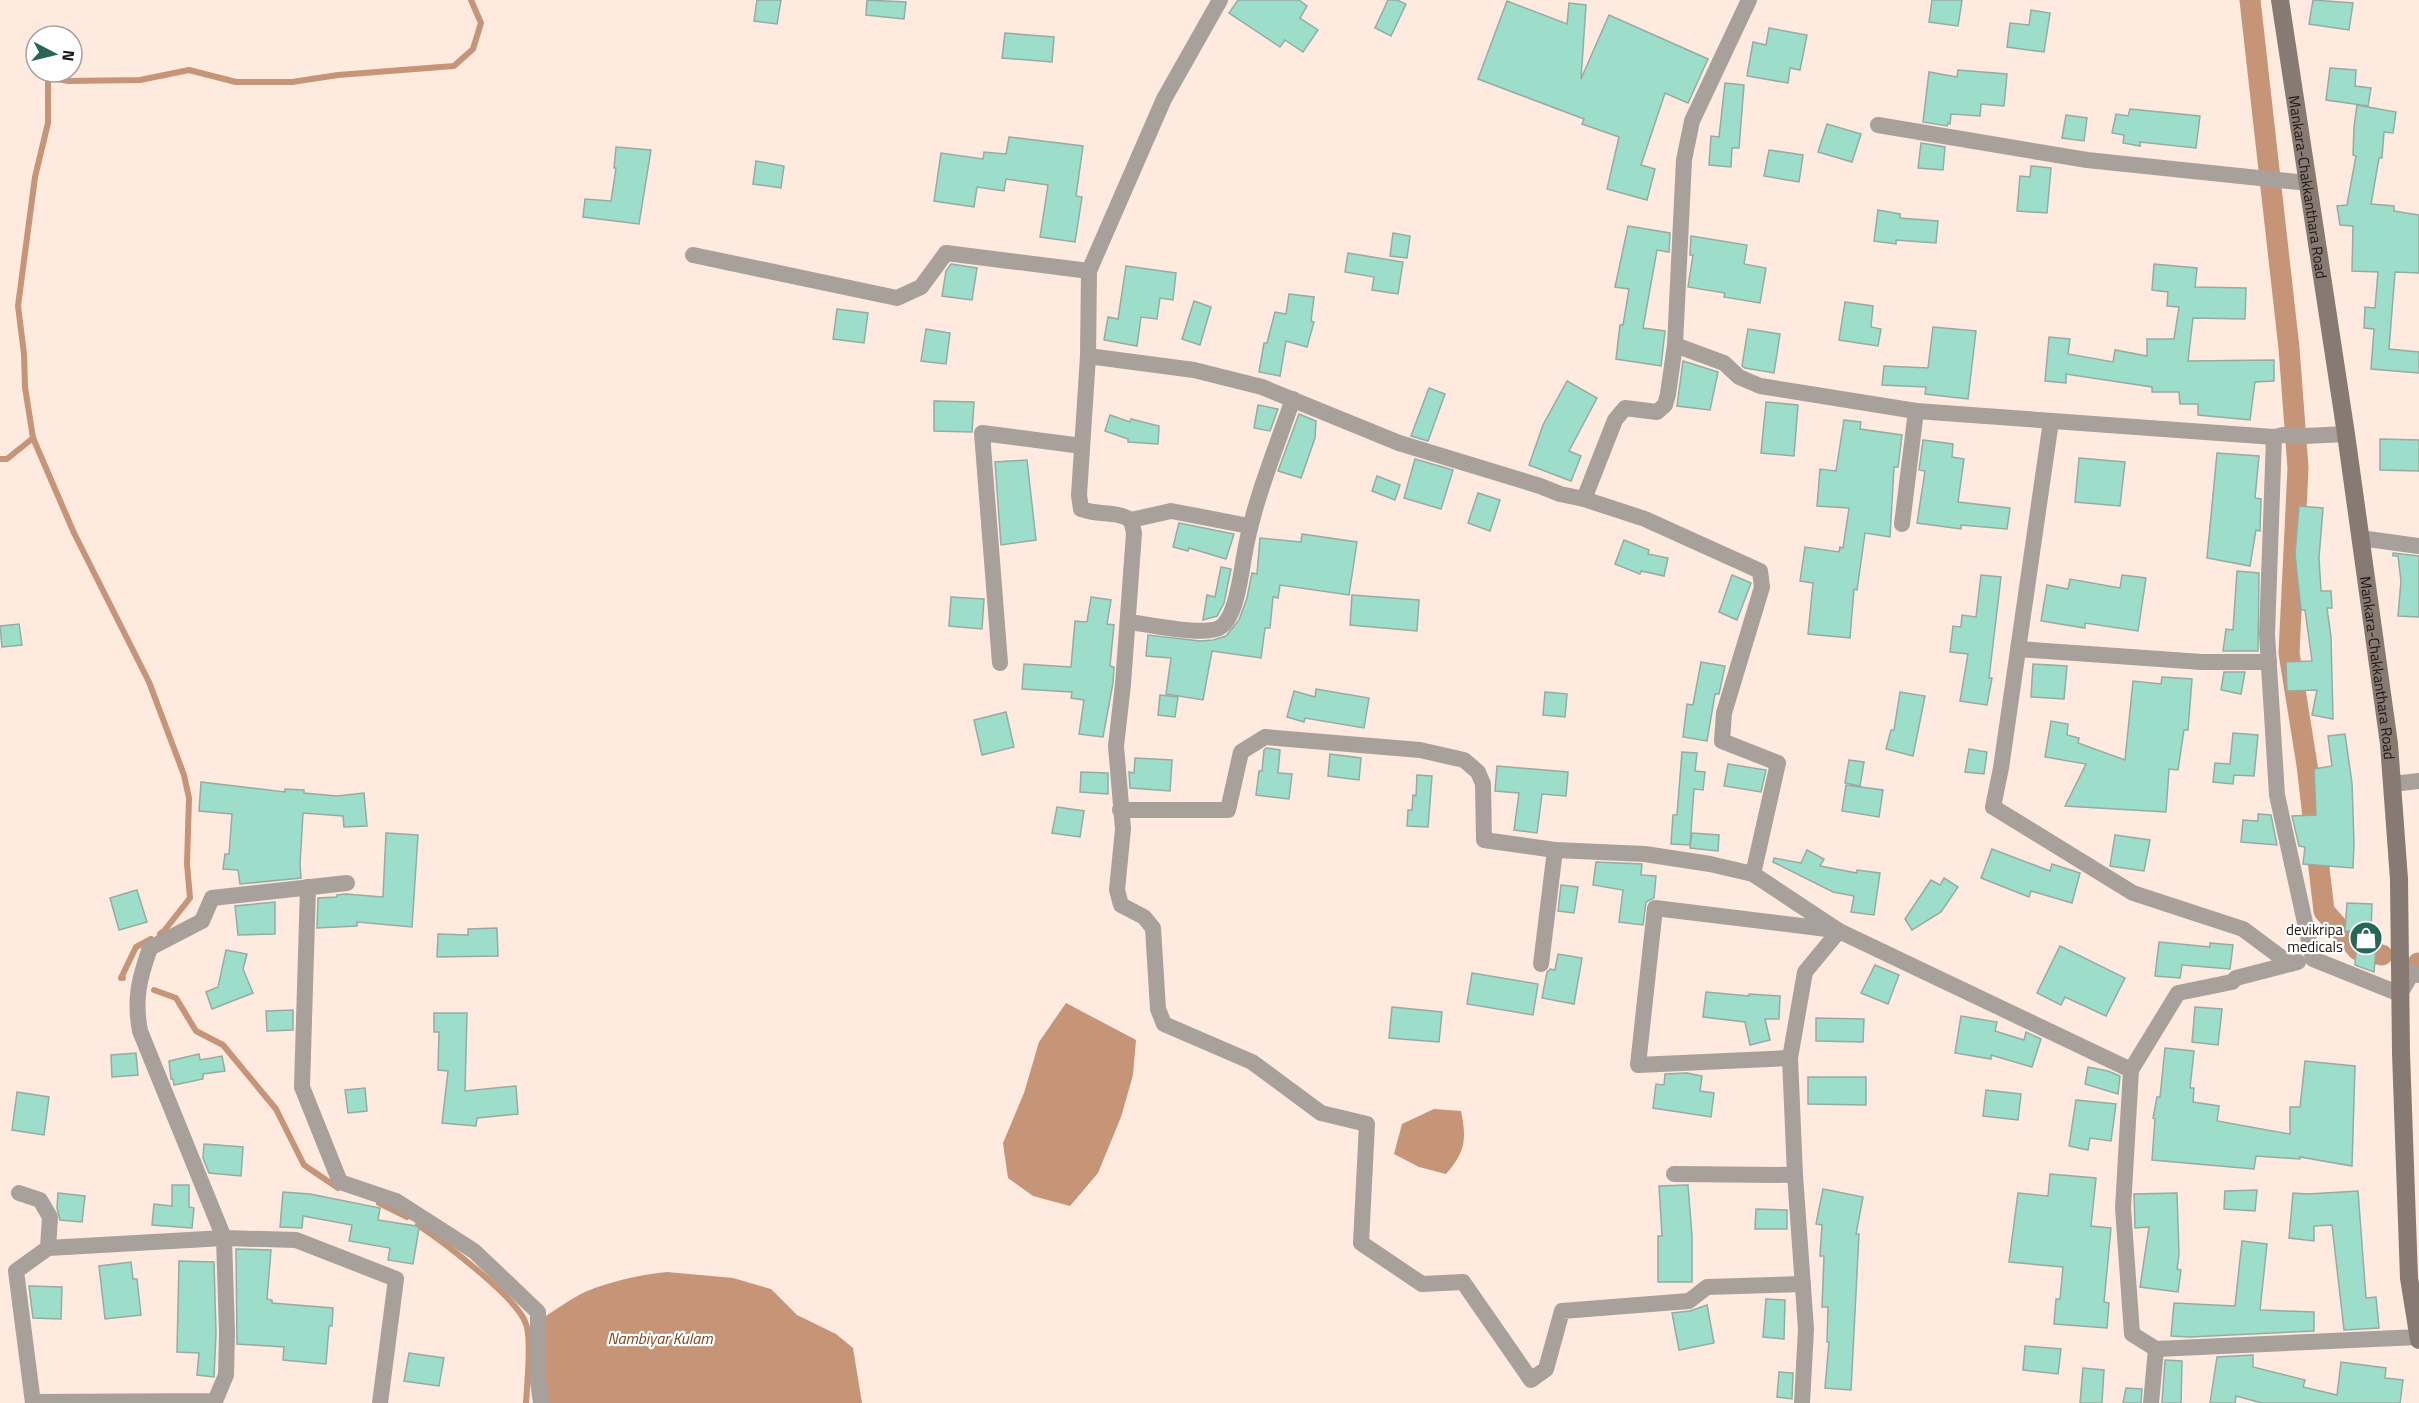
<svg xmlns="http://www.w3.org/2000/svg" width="2419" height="1403" viewBox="0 0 2419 1403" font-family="'Titillium Web',sans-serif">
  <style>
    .water { fill: #c69477 }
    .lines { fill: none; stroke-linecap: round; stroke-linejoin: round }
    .stream { stroke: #c69477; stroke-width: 6 }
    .canal { stroke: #c69477; stroke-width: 21 }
    .building { fill: #9cdec9; stroke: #96aba4; stroke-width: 1.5 }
    .street { stroke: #a8a09b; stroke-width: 16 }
    .secondary { stroke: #867a73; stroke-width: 18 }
    .labels { text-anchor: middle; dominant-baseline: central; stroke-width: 4.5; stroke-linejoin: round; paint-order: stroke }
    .street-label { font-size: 15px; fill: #1d1713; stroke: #fff }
    .poi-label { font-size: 15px; fill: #1d1713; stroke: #fff; text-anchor: end }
    .water-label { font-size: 16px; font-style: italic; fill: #824316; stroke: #fff }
  </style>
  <rect width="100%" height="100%" fill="#feeadf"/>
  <!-- water -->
  <g class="water">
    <polygon points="1066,1003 1136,1040 1133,1075 1121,1117 1098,1173 1070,1206 1033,1196 1008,1178 1003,1143 1024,1093 1039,1042"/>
    <path d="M1434,1109L1461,1111C1467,1140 1465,1152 1446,1174L1419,1167L1394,1154L1402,1124Z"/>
    <path d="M667,1272L733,1278L771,1289L797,1315L836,1334L853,1348L862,1403H535L541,1319C556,1310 570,1299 585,1292C611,1281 639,1275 667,1272Z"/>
  </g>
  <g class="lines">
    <!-- stream -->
    <g class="stream">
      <polyline points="0,459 7,459 33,438"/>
      <polyline points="160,934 164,931 190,898 187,864 189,798 184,775 149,682 74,533 33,438 25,387 24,354 18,306 35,177 48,123 48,77 68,81 140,80 189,70 236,82 292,82 338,75 454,66 473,49 481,23 471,0"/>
      <polyline points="123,978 121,978 136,947 151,939"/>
      <polyline points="154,990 176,998 196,1031 223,1045 276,1109 304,1165 338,1188"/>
      <polyline points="379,1203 407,1217"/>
      <path d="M418,1225C442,1241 518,1298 526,1324C532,1339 527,1385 526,1403"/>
    </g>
    <!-- canal -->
    <g class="canal">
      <polyline points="2250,0 2289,348 2298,468 2289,653 2307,765 2324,911 2358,950 2382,955"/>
      <polyline points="2418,963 2419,964"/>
    </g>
  </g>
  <!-- building -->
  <g class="building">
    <polygon points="757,0 781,0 777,24 754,21"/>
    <polygon points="867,0 906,2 904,19 866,15"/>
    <polygon points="1238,0 1299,0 1307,6 1300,18 1318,30 1303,52 1285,40 1280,47 1229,13"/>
    <polygon points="1388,0 1397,0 1406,4 1391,36 1375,28"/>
    <polygon points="1932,0 1962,0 1958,26 1929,22"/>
    <polygon points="2313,0 2353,3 2349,30 2309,24"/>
    <polygon points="1507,1 1567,24 1569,3 1586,5 1581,79 1609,15 1708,59 1688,103 1665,93 1641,165 1655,169 1647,200 1607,189 1619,137 1582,124 1584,119 1478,79"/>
    <polygon points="2031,10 2050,13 2044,52 2007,47 2010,23 2029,25"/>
    <polygon points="1769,28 1807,35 1800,70 1790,68 1788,83 1747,76 1753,42 1766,45"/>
    <polygon points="1005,33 1054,37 1052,62 1002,58"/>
    <polygon points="2330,68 2356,70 2355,86 2371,88 2368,106 2326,100"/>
    <polygon points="1958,70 2007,74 2004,106 1981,104 1980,116 1951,114 1950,124 1948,123 1947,126 1923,122 1929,72 1957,77"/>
    <polygon points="1725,83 1744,85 1739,148 1732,148 1731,167 1709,165 1711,136 1719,137"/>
    <polygon points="2357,105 2396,112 2393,133 2384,132 2382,158 2379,158 2371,204 2394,206 2394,211 2419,215 2419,273 2395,272 2389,349 2419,352 2419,373 2371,369 2374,329 2364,328 2365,307 2375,308 2378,272 2352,271 2353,226 2340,225 2337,206 2347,205 2356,156 2353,155 2354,127"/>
    <polygon points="2130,109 2200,116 2196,148 2140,142 2140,146 2123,143 2124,135 2112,133 2116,114 2128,116"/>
    <polygon points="2066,115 2087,118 2084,141 2062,138"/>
    <polygon points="1827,124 1861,134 1852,162 1818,152"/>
    <polygon points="1009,137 1083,146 1076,196 1082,197 1075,242 1040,237 1048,185 1006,179 1004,191 977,187 974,207 934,201 941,153 983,159 984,152 1006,154"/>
    <polygon points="1921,143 1945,147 1943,170 1918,168"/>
    <polygon points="616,147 651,150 639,224 583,217 585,199 611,201 616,168 614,168"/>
    <polygon points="1769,150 1803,155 1799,182 1764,176"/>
    <polygon points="756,161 784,166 781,188 753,184"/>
    <polygon points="2031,166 2051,168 2047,213 2017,211 2020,176 2030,177"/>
    <polygon points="1878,210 1900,214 1900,218 1938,221 1936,243 1896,240 1896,244 1874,241"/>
    <polygon points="1628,226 1670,233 1669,252 1657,250 1643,328 1665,331 1661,366 1616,359 1620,325 1623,325 1629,289 1615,287"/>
    <polygon points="1393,233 1410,236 1407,258 1390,256"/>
    <polygon points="1691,236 1747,245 1744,264 1766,268 1760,303 1724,297 1725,293 1688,287 1693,255 1690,255"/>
    <polygon points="1348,253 1403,262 1398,294 1372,290 1374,277 1345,272"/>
    <polygon points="951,264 977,268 972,300 942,296 946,271"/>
    <polygon points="2154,264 2197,268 2195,287 2246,288 2245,319 2193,318 2188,361 2274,360 2274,381 2255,382 2250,420 2198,415 2198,404 2180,404 2179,392 2152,392 2152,387 2066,374 2066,383 2045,381 2049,337 2070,339 2068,354 2113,362 2115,350 2147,356 2147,339 2174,339 2179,307 2167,306 2168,292 2152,290"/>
    <polygon points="1126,266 1176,273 1173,300 1160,298 1157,319 1141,317 1137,346 1104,340 1108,317 1118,319"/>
    <polygon points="1289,294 1314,297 1311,321 1314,322 1307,347 1286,341 1280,376 1259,372 1264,343 1267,343 1275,312 1286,314"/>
    <polygon points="1194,301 1211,307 1200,345 1182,339"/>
    <polygon points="1845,302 1873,306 1871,327 1881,329 1878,346 1839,340"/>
    <polygon points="837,309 868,313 864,343 833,339"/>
    <polygon points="1933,327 1976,331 1968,399 1925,394 1926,387 1882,385 1884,366 1928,368"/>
    <polygon points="926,329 950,333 946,364 921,361"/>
    <polygon points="1748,329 1780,334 1774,373 1745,368 1742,366"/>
    <polygon points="1683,361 1718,372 1710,410 1677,406"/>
    <polygon points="1567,381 1597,398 1569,451 1581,456 1571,481 1529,465 1543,425"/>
    <polygon points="1429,388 1445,394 1428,441 1411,436"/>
    <polygon points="934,401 974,402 972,432 934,431"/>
    <polygon points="1766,402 1798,405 1794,456 1761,453"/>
    <polygon points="1258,405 1278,409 1270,431 1254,428"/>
    <polygon points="1299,414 1316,421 1315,438 1301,478 1278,471"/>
    <polygon points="1110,415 1130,422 1131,419 1159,426 1158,444 1128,442 1128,439 1105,431"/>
    <polygon points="1844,420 1861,422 1860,429 1902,435 1898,467 1894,467 1890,537 1865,533 1857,590 1854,589 1850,638 1808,634 1813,583 1800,581 1805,547 1839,552 1840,547 1843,548 1849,508 1817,506 1820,469 1836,471"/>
    <polygon points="2380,439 2419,440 2419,471 2380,470"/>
    <polygon points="1923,440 1953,444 1952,457 1964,459 1958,502 2010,508 2007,529 1961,525 1961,529 1917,523 1925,471 1919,470"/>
    <polygon points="2217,453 2259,456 2255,498 2261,499 2260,531 2256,530 2250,566 2207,558"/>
    <polygon points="2079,458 2125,462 2120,506 2075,502"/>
    <polygon points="1415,459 1453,470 1441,509 1404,498"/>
    <polygon points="1027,460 1036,540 1001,545 995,462"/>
    <polygon points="1377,476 1400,485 1395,500 1372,491"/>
    <polygon points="1478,493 1500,500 1490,531 1468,523"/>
    <polygon points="2299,506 2323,508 2319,558 2321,591 2331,591 2332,608 2327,608 2331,637 2333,719 2312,715 2317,690 2287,691 2286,662 2312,661 2305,610 2301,610 2295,554"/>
    <polygon points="1179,523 1234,534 1226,559 1189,548 1188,551 1173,547"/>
    <polygon points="1302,534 1357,542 1349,595 1280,585 1278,598 1273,597 1270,628 1265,628 1261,658 1212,651 1203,700 1166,694 1171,658 1146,656 1148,635 1200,641 1213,640 1226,636 1239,620 1247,598 1252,573 1257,574 1260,538 1301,542"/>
    <polygon points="1624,540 1649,550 1648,554 1668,558 1664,576 1641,571 1640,574 1615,564"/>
    <polygon points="2393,553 2419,556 2419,617 2398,616 2401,581 2398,556 2393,556"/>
    <polygon points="1221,567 1231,569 1224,603 1217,616 1203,620 1207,595 1215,597"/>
    <polygon points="2237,571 2259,573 2258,651 2223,651 2226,629 2233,630"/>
    <polygon points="1732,575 1751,583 1737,620 1719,612"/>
    <polygon points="1981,575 2001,577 1989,678 1992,678 1987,705 1960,701 1968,654 1950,652 1953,626 1961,627 1962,615 1976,617"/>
    <polygon points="2122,575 2146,578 2138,631 2085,623 2085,628 2041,621 2047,585 2068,589 2070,579 2120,588"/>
    <polygon points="1352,595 1419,600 1417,631 1350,625"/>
    <polygon points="951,597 984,599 982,629 949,626"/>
    <polygon points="1091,597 1111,600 1107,624 1114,625 1110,666 1114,667 1113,683 1103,737 1079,734 1084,700 1071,698 1072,692 1022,689 1024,664 1071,667 1075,621 1087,622"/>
    <polygon points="19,624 22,645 2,647 0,626"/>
    <polygon points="1701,662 1725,666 1719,694 1715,694 1707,741 1683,737 1687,704 1693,705"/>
    <polygon points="2033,664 2067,666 2064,699 2031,697"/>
    <polygon points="2224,672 2245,672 2241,694 2221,690"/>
    <polygon points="2162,677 2192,679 2188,730 2184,730 2178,770 2169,769 2166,812 2065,806 2086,764 2045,757 2051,721 2068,724 2067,735 2079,738 2078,743 2125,760 2133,681 2161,684"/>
    <polygon points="1316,689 1369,698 1364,728 1305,718 1304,722 1287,717 1294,691 1315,697"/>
    <polygon points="1545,692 1567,694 1565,717 1543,715"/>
    <polygon points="1900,692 1925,696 1913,756 1886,749 1891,730 1894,730"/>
    <polygon points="1160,695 1178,697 1175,717 1158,715"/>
    <polygon points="1006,712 1014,747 982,755 974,720"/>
    <polygon points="2233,733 2258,735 2254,776 2234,775 2233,784 2213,782 2215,763 2230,764"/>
    <polygon points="2345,734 2352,783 2354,843 2353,868 2303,864 2305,847 2299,846 2292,816 2316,815 2314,769 2332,766 2328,736"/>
    <polygon points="1266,748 1280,750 1278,773 1292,774 1289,799 1256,795 1259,771 1262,771 1264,750"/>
    <polygon points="1969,749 1987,752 1984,774 1965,772"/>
    <polygon points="1682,752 1697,753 1695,771 1705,772 1703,790 1694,789 1690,845 1671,844 1673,815 1677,815"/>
    <polygon points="1330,754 1361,758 1359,780 1328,776"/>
    <polygon points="1135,758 1172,760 1170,791 1130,788 1129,772 1134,773"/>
    <polygon points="1849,760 1864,762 1860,786 1845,783"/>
    <polygon points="1728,764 1766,770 1761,792 1724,786"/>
    <polygon points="1497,766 1568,772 1566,796 1542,794 1537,833 1514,830 1519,793 1495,791"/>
    <polygon points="1081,772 1108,773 1108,794 1080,792"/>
    <polygon points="1417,775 1432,776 1428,827 1407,826 1408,810 1412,810 1413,795 1416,796"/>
    <polygon points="201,782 285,792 285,789 304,790 304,793 337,796 364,793 367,826 344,827 343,816 303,813 300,864 301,878 240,884 238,870 223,869 225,854 229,854 232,814 199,811"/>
    <polygon points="1846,785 1883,790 1879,817 1842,811"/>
    <polygon points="1057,807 1084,811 1080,837 1052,833"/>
    <polygon points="2258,814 2271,815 2277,845 2241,842 2243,820 2258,821"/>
    <polygon points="386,833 418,835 412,927 357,922 357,926 317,928 318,898 337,897 337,895 346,894 383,897"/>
    <polygon points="1692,833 1719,835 1718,851 1690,848"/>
    <polygon points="2115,835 2150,840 2144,871 2110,866"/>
    <polygon points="1992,849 2050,871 2052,864 2080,873 2072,903 2031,891 2029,897 1981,878"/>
    <polygon points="1807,850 1824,859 1820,866 1857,873 1857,870 1880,873 1874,915 1851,912 1854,896 1833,892 1773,862 1774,858 1801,863"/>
    <polygon points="1596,862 1642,864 1641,875 1656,876 1654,898 1646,902 1643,925 1619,922 1623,890 1593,885"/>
    <polygon points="1944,878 1958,887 1941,912 1912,930 1905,919 1931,880 1940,885"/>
    <polygon points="1561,885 1578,887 1574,913 1558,911"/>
    <polygon points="137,890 147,922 119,930 110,898"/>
    <polygon points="275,902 275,934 238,935 235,906"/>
    <polygon points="2347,903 2372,904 2371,932 2345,931"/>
    <polygon points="497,928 498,956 437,957 438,934 468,935 468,929"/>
    <polygon points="2357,937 2377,938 2374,972 2355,965"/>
    <polygon points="2159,942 2210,947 2210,943 2233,945 2230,969 2182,965 2180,978 2155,976"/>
    <polygon points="2060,946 2125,978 2106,1016 2065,997 2061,1005 2037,993"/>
    <polygon points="226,950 247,954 243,969 253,993 212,1009 206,992 218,987"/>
    <polygon points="1558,954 1582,958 1574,1004 1542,998 1547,972 1550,969 1555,970"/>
    <polygon points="1875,965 1899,975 1888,1004 1861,993"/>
    <polygon points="1472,973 1538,984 1533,1015 1467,1004"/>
    <polygon points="1706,992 1749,996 1749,994 1780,996 1779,1019 1765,1019 1770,1040 1750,1045 1745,1022 1703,1017"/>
    <polygon points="1392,1007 1442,1012 1439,1042 1389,1038"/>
    <polygon points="2195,1007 2222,1009 2218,1045 2192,1042"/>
    <polygon points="293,1010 293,1030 267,1031 266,1011"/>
    <polygon points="434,1013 467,1013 465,1091 516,1086 518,1114 477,1118 476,1126 442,1123 448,1071 438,1070 439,1032 434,1032"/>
    <polygon points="1961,1016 1997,1022 1995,1031 2024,1040 2026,1032 2041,1039 2032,1067 1991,1055 1991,1059 1955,1053"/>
    <polygon points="1816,1018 1864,1019 1863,1042 1816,1041"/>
    <polygon points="2165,1048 2194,1051 2190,1088 2194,1088 2193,1102 2219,1106 2217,1121 2290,1134 2290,1107 2300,1107 2305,1061 2355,1066 2352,1166 2300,1157 2300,1159 2256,1156 2254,1169 2152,1160 2155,1119 2153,1118 2157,1097 2160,1097"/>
    <polygon points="136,1053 138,1075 112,1077 111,1055"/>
    <polygon points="199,1054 200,1060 222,1056 225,1071 203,1074 203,1079 174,1085 173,1079 171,1079 169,1061"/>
    <polygon points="2088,1067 2108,1071 2120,1076 2118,1094 2085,1084"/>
    <polygon points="1687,1073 1702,1076 1700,1091 1714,1093 1711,1117 1653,1108 1656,1084 1664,1085 1665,1074"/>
    <polygon points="1808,1077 1866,1077 1866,1105 1808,1104"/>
    <polygon points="365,1088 367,1111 348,1113 345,1090"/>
    <polygon points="1986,1090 2021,1094 2018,1120 1983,1116"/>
    <polygon points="17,1092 49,1097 44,1135 12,1130"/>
    <polygon points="2076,1100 2116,1104 2111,1141 2090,1138 2088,1150 2069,1146"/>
    <polygon points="204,1144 243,1147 241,1176 209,1173 203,1158"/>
    <polygon points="2050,1174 2096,1178 2091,1226 2111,1228 2104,1302 2109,1303 2107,1328 2054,1324 2056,1299 2060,1299 2063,1267 2009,1262 2018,1193 2048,1196"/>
    <polygon points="172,1185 189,1185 189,1207 194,1208 192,1228 152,1225 154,1204 172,1206"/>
    <polygon points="1688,1185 1692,1236 1692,1282 1658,1282 1658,1236 1662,1236 1659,1186"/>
    <polygon points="1823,1189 1863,1197 1856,1234 1859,1234 1851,1390 1825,1388 1829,1342 1827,1342 1828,1307 1822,1307 1824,1256 1820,1256 1822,1225 1816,1224"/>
    <polygon points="2257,1190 2255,1211 2224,1209 2225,1191"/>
    <polygon points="2358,1191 2366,1298 2376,1297 2379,1328 2344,1330 2332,1225 2314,1226 2314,1241 2289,1238 2293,1193 2308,1194"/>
    <polygon points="283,1192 310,1194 380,1208 378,1220 416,1226 419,1228 413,1264 388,1260 390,1248 349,1241 352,1225 303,1216 302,1228 280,1227"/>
    <polygon points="58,1193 85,1196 82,1222 60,1220 57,1208"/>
    <polygon points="2177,1193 2179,1255 2177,1269 2181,1270 2178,1292 2140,1287 2149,1227 2135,1228 2134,1194"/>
    <polygon points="1756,1209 1787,1210 1787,1229 1755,1229"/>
    <polygon points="2242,1241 2267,1244 2260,1310 2314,1312 2314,1331 2189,1337 2171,1336 2174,1303 2235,1306"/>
    <polygon points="236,1249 271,1250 267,1299 272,1300 272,1303 333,1308 332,1326 329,1326 326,1364 283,1360 284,1347 237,1344"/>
    <polygon points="179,1261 214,1262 216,1333 214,1377 197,1375 199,1353 177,1352"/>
    <polygon points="131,1262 133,1279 137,1279 141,1315 105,1319 99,1266"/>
    <polygon points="29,1286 62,1287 61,1319 33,1318"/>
    <polygon points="1766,1299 1785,1300 1784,1339 1763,1337"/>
    <polygon points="1707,1305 1714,1343 1679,1350 1672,1313 1690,1311"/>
    <polygon points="2025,1346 2061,1349 2058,1374 2023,1370"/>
    <polygon points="409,1353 444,1358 439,1386 404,1381"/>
    <polygon points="2253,1355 2253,1367 2305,1380 2303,1387 2337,1395 2341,1362 2386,1368 2385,1378 2403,1380 2400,1403 2262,1403 2236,1396 2235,1403 2210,1403 2217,1357"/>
    <polygon points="2165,1360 2182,1361 2181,1403 2162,1403"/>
    <polygon points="2083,1368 2104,1370 2102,1403 2080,1403"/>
    <polygon points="1779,1372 1793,1373 1792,1399 1777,1397"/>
    <polygon points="2126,1388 2142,1389 2141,1403 2123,1403"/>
  </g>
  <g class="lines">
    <!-- street -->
    <g class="street">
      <path d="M1749,0L1692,121L1684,160L1675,345L1668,394L1665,405L1657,412L1625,408L1615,420L1584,499L1560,494L1540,486L1399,443L1262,387L1194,370L1088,356L1079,495L1081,509C1100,516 1114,510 1131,520L1134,533L1123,684L1116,746L1123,829L1117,890L1121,905L1144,917L1153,928L1158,1009L1164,1024L1252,1062L1321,1113L1367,1124L1361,1243L1422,1284L1463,1282L1531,1380L1546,1369L1562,1311L1689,1301L1707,1287L1803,1284"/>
      <polyline points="1878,125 2087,160 2308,183"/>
      <polyline points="693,255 897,298 921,287 946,253 1089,271"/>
      <polyline points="1675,345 1724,363 1739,377 1760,386 1916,411 2274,437"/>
      <polyline points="1088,356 1089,271 1164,99 1220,0"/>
      <polyline points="2051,421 2001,768 1993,807 2133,893 2243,929 2290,964"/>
      <polyline points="2346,434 2305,436 2283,435 2274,437 2267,634 2277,795 2313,959 2400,994 2412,973 2419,975"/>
      <polyline points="1584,499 1645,519 1760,571 1762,587 1724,713 1722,741 1778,763 1753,874"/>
      <polyline points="1131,520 1171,511 1249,526"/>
      <polyline points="1902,524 1916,411"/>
      <polyline points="2360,538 2419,546"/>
      <path d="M1128,622C1149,624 1201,636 1219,628C1236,620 1241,574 1244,557C1253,503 1275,451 1293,399"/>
      <polyline points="2018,649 2202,662 2269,662"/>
      <polyline points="1000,663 982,433 1082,446"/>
      <polyline points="2392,784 2419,781"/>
      <polyline points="1120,810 1228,810 1241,752 1265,737 1420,750 1464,760 1478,772 1483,784 1484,840 1555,850 1645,854 1710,864 1753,874 1839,931"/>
      <polyline points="308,887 302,1087 340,1182 396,1201 474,1251 538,1312 538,1381 541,1403"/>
      <polyline points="1541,964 1555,850"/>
      <polyline points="1790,1058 1638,1065 1655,908 1835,930"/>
      <polyline points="2131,1070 2178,993 2232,982 2236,978 2298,962"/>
      <polyline points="1674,1174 1795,1175"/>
      <polyline points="19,1193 40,1200 50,1217 48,1248 16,1271 33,1403"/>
      <polyline points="48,1248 224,1238 296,1240 396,1279 380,1403"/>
      <path d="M33,1402L215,1401L226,1375L227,1333L224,1238L140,1031C134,999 139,979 150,948L202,921L212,898L347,883"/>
      <polyline points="1802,1403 1806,1329 1795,1175 1790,1058 1805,972 1839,931 2131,1070 2123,1208 2132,1334 2156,1349"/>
      <polyline points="2151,1403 2156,1349 2419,1337"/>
    </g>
    <!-- secondary -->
    <path class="secondary" id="s1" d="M2280,0L2346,434L2389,744L2399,879L2401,1053L2409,1278L2419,1340"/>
  </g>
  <!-- icons -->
  <defs>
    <g id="shop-disc" transform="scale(1.725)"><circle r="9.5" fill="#276756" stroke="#fff"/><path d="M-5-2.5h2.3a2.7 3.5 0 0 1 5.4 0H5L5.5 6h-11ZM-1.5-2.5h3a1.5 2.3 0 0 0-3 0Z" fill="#fff"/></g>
  </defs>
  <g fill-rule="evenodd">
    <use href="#shop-disc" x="2366" y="938"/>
  </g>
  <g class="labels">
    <!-- street labels -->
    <g class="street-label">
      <text stroke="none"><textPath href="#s1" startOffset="189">Mankara-Chakkanthara Road</textPath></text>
      <text stroke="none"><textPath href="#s1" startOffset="675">Mankara-Chakkanthara Road</textPath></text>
    </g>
    <!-- poi labels -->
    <g class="poi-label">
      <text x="2343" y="929">devikripa<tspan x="2343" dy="17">medicals</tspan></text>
    </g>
    <!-- water labels -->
    <g class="water-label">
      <text x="660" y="1338">Nambiyar Kulam</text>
    </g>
  </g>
  <!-- north arrow -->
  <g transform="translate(54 54) rotate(97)"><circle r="28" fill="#ffffff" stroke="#a5a2a1" stroke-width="1.5"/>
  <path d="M0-4.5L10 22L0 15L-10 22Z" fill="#276756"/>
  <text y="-9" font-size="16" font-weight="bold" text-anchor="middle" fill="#1d1713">N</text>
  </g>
</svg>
